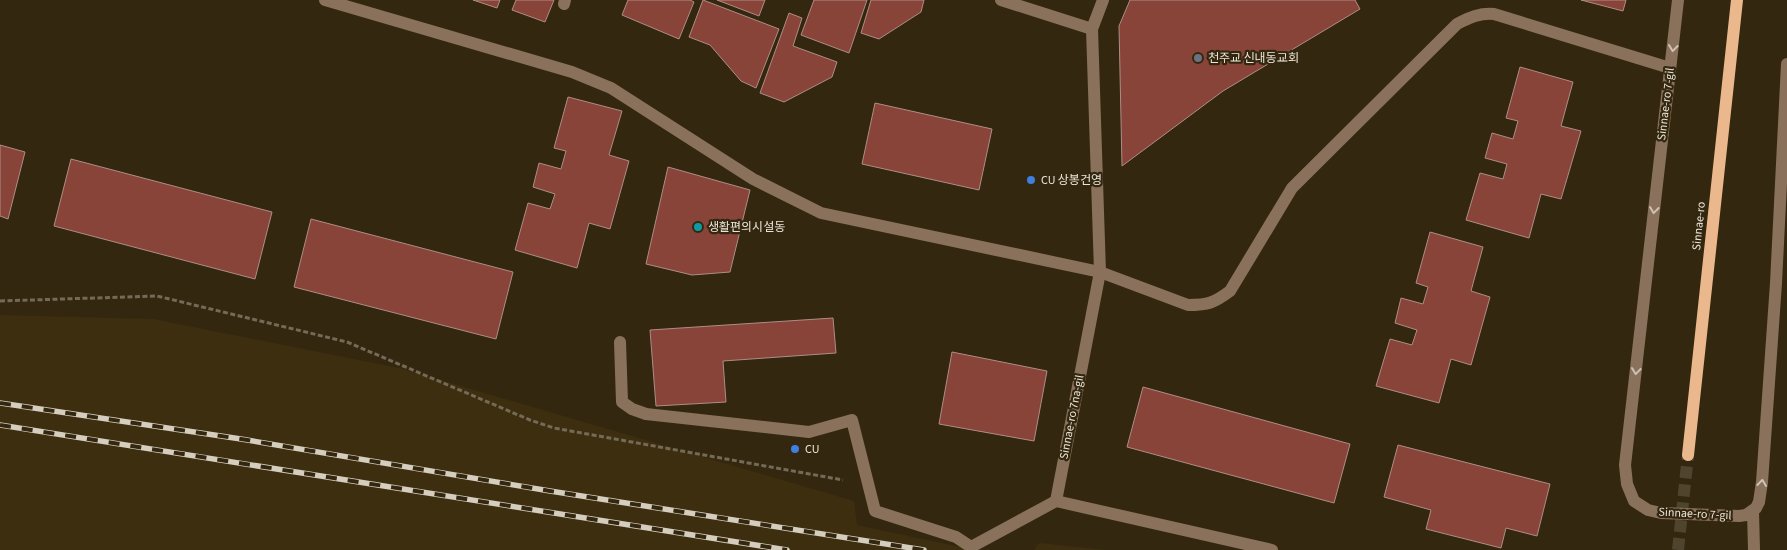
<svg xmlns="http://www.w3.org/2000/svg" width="1787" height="550" viewBox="0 0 1787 550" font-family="'Source Sans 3','Noto Sans KR',sans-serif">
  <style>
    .built { fill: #3c2e0f }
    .building { fill: #894439; stroke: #ae8d87 }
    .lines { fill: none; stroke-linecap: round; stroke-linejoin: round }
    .major-tunnel { stroke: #4f442e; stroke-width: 12; stroke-dasharray: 12 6; stroke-linecap: butt }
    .path { stroke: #756a57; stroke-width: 3; stroke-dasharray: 5 2.5; stroke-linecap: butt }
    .minor { stroke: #8a715c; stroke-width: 12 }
    .major { stroke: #ebb88d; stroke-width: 12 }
    .rail-casing { stroke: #d5cebf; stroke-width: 5.5 }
    .rail { stroke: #332710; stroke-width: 4; stroke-dasharray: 11; stroke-linecap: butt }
    .oneway { stroke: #cfc2b2 }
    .worship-dot { fill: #6b7280; stroke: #332710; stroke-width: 2 }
    .shop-dot { fill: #3f7fe0; stroke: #332710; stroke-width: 2 }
    .culture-dot { fill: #0f9aa8; stroke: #332710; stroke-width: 2 }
    .labels { text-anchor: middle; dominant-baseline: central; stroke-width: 4.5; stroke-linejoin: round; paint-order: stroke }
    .poi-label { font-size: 12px; fill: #ece5d7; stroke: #332710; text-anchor: start }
    .street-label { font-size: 12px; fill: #ece5d7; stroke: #332710 }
  </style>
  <rect width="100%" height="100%" fill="#332710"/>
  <!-- built -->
  <g class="built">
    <polygon points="0,315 153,319 399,368 854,501 857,525 974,550 0,550"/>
    <polygon points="1039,543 1107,550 1034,550"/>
  </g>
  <!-- building -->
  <g class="building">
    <polygon points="473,0 500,0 497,8"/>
    <polygon points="516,0 554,0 545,22 512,10"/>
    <polygon points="628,0 690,0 694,2 679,39 622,15"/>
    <polygon points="703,0 779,29 756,88 741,81 710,45 689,37"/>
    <polygon points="717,0 765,0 759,16"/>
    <polygon points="814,0 867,0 849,53 801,35"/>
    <polygon points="871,0 924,0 921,12 879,39 861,33"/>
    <polygon points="1130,0 1355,0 1360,9 1223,91 1122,166 1119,26"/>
    <polygon points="1581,0 1626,0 1623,11"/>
    <polygon points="789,13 802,18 793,46 837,62 832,77 784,102 760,93"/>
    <polygon points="1520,67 1573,82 1561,126 1581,131 1561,199 1541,194 1529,238 1466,220 1480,173 1503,179 1507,164 1485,158 1492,133 1513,139 1518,121 1506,118"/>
    <polygon points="568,97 622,111 609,155 629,161 610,229 589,223 577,268 515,250 528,203 550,209 555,194 533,187 539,163 561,169 566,151 554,148"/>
    <polygon points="875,103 992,129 979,190 862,164"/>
    <polygon points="0,145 25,152 8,219 0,216"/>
    <polygon points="71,159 272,212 255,279 54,226"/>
    <polygon points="668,167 750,190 730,272 692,275 646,264"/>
    <polygon points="311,219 513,272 496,339 294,287"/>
    <polygon points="1430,232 1483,247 1471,291 1490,297 1471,365 1451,359 1439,403 1376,386 1390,339 1412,345 1417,330 1395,323 1401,298 1423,304 1428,287 1416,283"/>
    <polygon points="833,318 836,353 723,361 726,402 656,406 650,330"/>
    <polygon points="952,352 1047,371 1034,441 939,424"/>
    <polygon points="1143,387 1350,444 1334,503 1127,447"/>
    <polygon points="1398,445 1550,484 1537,536 1506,528 1501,548 1426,529 1431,510 1384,497"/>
  </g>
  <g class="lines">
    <!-- major-tunnel -->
    <polyline class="major-tunnel" points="1678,550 1688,455"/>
    <!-- path -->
    <polyline class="path" points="0,301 157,296 347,342 530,420 554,428 843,480"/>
    <!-- minor -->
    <g class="minor">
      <path d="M325,0L572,72L611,88L753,179L821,213L1100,272L1188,305C1208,305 1214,303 1230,291L1292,188L1457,24C1470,17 1480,13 1494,14L1670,68"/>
      <polyline points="1001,0 1092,29"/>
      <polyline points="1678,0 1625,465 1627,484 1634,501 1648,510 1661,513 1739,516 1746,515 1756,508 1759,502 1762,482 1776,283 1787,64"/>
      <polyline points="564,4 565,0"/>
      <polyline points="620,342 622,402 632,409 646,414 809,432 852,420 875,511 956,537 971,547 1056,501"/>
      <polyline points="1056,501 1100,272 1092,29 1103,0"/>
      <polyline points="1056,501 1272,550"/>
      <polyline points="1753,511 1754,550"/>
    </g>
    <!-- major -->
    <polyline class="major" points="1688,455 1737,0"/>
    <!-- rail casing -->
    <g class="rail-casing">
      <g id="rail">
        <polyline points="0,403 241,439 550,491 924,550"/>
        <polyline points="0,425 787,550"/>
      </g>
    </g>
    <!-- rail -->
    <use href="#rail" class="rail"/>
  </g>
  <!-- one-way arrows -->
  <defs><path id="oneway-chevron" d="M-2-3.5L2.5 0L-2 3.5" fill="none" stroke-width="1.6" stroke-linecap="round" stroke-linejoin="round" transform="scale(1.25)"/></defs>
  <g class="oneway">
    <use href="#oneway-chevron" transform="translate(1673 48) rotate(97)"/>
    <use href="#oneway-chevron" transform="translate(1654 210) rotate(97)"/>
    <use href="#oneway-chevron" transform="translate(1636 371) rotate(97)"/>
    <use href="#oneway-chevron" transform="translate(1762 483) rotate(-84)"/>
  </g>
  <!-- markers -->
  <circle class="worship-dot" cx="1198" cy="58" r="5"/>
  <g class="shop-dot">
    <circle cx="1031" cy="180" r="5"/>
    <circle cx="795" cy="449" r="5"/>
  </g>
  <circle class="culture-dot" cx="698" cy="227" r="5"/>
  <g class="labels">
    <!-- poi labels -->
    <g class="poi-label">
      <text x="1208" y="58">천주교 신내동교회</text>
      <text x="1041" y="180">CU 상봉건영</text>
      <text x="708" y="227">생활편의시설동</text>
      <text x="805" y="449">CU</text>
    </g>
    <!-- street labels -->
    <g class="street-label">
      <text transform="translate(1666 104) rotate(-83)">Sinnae-ro 7-gil</text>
      <text transform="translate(1699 226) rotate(-84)">Sinnae-ro</text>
      <text transform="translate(1072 417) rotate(-79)">Sinnae-ro 7na-gil</text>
      <text transform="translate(1695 514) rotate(3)">Sinnae-ro 7-gil</text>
    </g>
  </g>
</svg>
